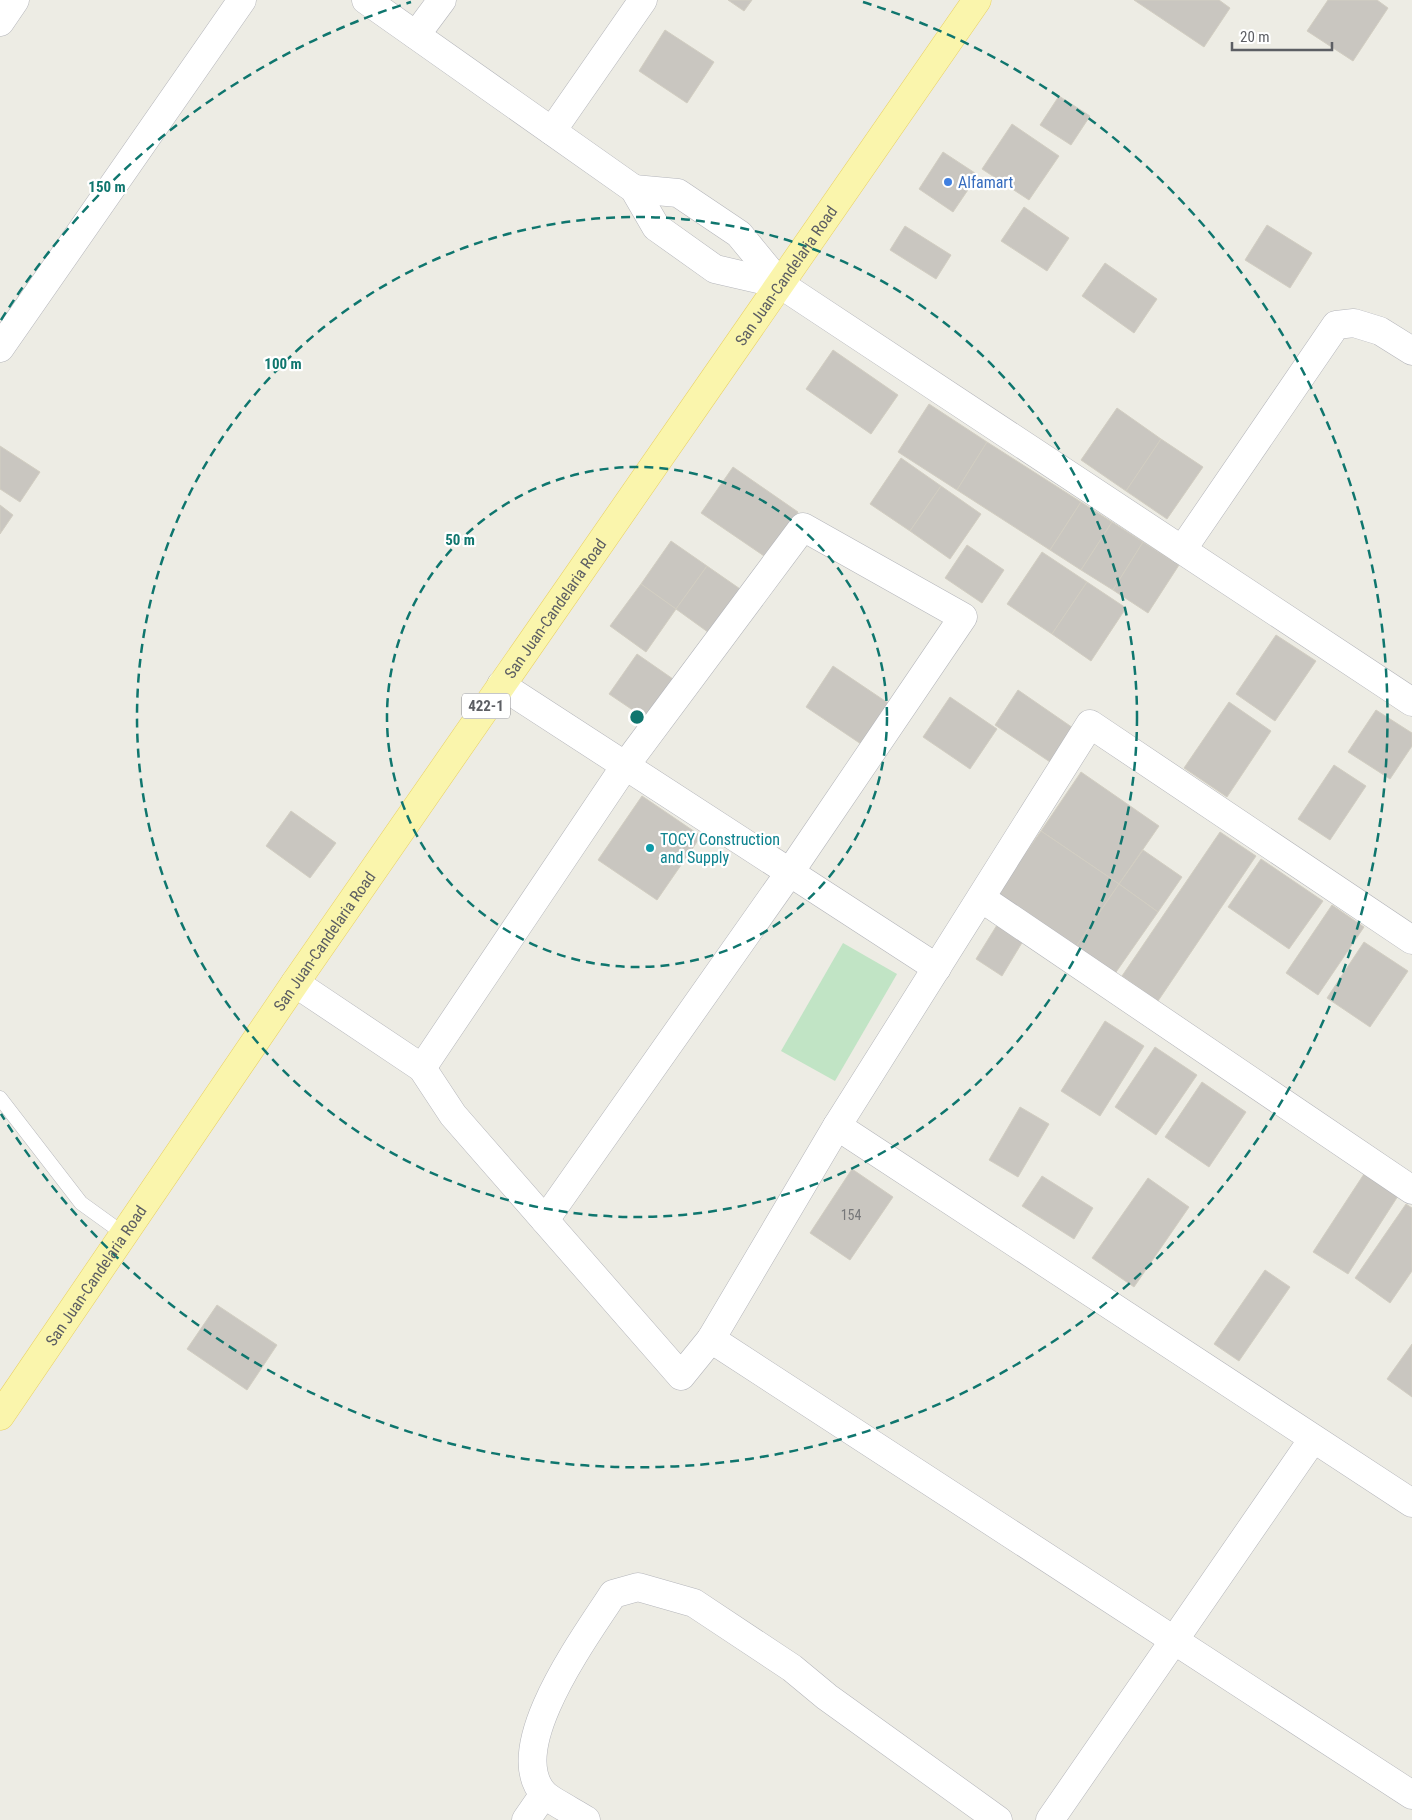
<svg xmlns="http://www.w3.org/2000/svg" width="1412" height="1820" viewBox="0 0 1412 1820" font-family="'Roboto Condensed',sans-serif">
  <style>
    .green { fill: #c1e4c5 }
    .building { fill: #c9c6c0; stroke: #d2cec2 }
    .lines { fill: none; stroke-linecap: round; stroke-linejoin: round }
    .lane-casing { stroke: #b4b5ba; stroke-width: 15 }
    .street-casing { stroke: #b4b5ba; stroke-width: 29 }
    .primary-casing { stroke: #e9d061; stroke-width: 29 }
    .lane { stroke: #fff; stroke-width: 14 }
    .street { stroke: #fff; stroke-width: 28 }
    .primary { stroke: #faf5ac; stroke-width: 28 }
    .ring { fill: none; stroke: #0f766e; stroke-width: 2.5; stroke-dasharray: 9 6 }
    .shop-dot { fill: #3f7fe0; stroke: #fff; stroke-width: 2 }
    .culture-dot { fill: #0f9aa8; stroke: #fff; stroke-width: 2 }
    .labels { text-anchor: middle; dominant-baseline: central; stroke-width: 4.5; stroke-linejoin: round; paint-order: stroke }
    .number-label { font-size: 14px; fill: #77787a }
    .shield { fill: #fff; stroke: #8d8e92; stroke-width: 1 }
    .shield-label { font-size: 15px; font-weight: bold; fill: #5c5e63 }
    .shop-label { font-size: 16px; fill: #366cbe; stroke: #fff; text-anchor: start }
    .street-label { font-size: 16px; fill: #5c5e63; stroke: #fff }
    .culture-label { font-size: 16px; fill: #0d838f; stroke: #fff; text-anchor: start }
    .centre { fill: #0f766e; stroke: #fff; stroke-width: 2.5 }
    .ring-label { font-size: 15px; text-anchor: middle; font-weight: bold; fill: #0f766e; stroke: #fff; stroke-width: 4.5; stroke-linejoin: round; paint-order: stroke }
  </style>
  <rect width="100%" height="100%" fill="#edece4"/>
  <!-- green -->
  <polygon class="green" points="843,943 897,974 835,1081 781,1051"/>
  <!-- building -->
  <g class="building">
    <polygon points="728,0 752,0 744,11"/>
    <polygon points="1134,0 1219,0 1230,8 1204,47"/>
    <polygon points="1328,0 1377,0 1388,8 1353,61 1307,31"/>
    <polygon points="665,30 714,62 687,103 639,71"/>
    <polygon points="1059,96 1090,116 1071,145 1040,125"/>
    <polygon points="1012,124 1059,156 1029,200 982,169"/>
    <polygon points="943,152 978,175 953,212 919,189"/>
    <polygon points="1024,207 1069,238 1047,271 1001,241"/>
    <polygon points="1267,225 1312,253 1290,288 1245,260"/>
    <polygon points="905,226 951,255 936,279 890,250"/>
    <polygon points="1105,263 1157,299 1134,333 1082,296"/>
    <polygon points="833,350 898,395 871,434 806,389"/>
    <polygon points="929,404 987,442 957,490 898,452"/>
    <polygon points="1117,408 1161,439 1126,491 1081,460"/>
    <polygon points="1161,439 1203,467 1167,519 1126,491"/>
    <polygon points="987,442 1081,502 1050,550 957,490"/>
    <polygon points="0,446 40,472 20,502 0,489"/>
    <polygon points="901,458 941,486 910,531 870,504"/>
    <polygon points="733,467 798,512 767,558 701,513"/>
    <polygon points="941,486 981,514 950,559 910,531"/>
    <polygon points="1081,502 1112,522 1081,570 1050,550"/>
    <polygon points="0,505 13,515 0,534"/>
    <polygon points="1112,522 1143,542 1113,590 1081,570"/>
    <polygon points="671,541 707,566 676,609 641,584"/>
    <polygon points="1143,542 1179,565 1148,613 1113,590"/>
    <polygon points="967,545 1004,570 982,603 945,578"/>
    <polygon points="1042,552 1087,582 1052,634 1007,604"/>
    <polygon points="707,566 743,591 712,635 676,609"/>
    <polygon points="1087,582 1126,608 1091,661 1052,634"/>
    <polygon points="641,584 676,609 646,652 610,626"/>
    <polygon points="1276,635 1316,661 1275,721 1236,694"/>
    <polygon points="637,654 673,679 646,719 609,694"/>
    <polygon points="833,666 891,705 864,746 806,707"/>
    <polygon points="1018,690 1076,730 1053,764 995,725"/>
    <polygon points="950,697 997,729 970,769 923,737"/>
    <polygon points="1229,702 1271,731 1227,797 1184,768"/>
    <polygon points="1376,710 1412,733 1412,746 1390,779 1348,752"/>
    <polygon points="1334,765 1366,786 1330,840 1298,819"/>
    <polygon points="1081,772 1159,826 1119,884 1041,831"/>
    <polygon points="642,796 701,836 657,900 598,860"/>
    <polygon points="291,811 336,843 310,878 266,846"/>
    <polygon points="1041,831 1119,884 1075,948 997,894"/>
    <polygon points="1220,832 1256,856 1158,1001 1122,976"/>
    <polygon points="1143,850 1182,877 1158,912 1119,884"/>
    <polygon points="1261,859 1323,901 1289,949 1228,907"/>
    <polygon points="1119,884 1158,912 1114,975 1075,948"/>
    <polygon points="1332,905 1364,927 1318,995 1286,973"/>
    <polygon points="997,925 1023,941 1002,976 976,959"/>
    <polygon points="1364,942 1408,971 1370,1027 1327,998"/>
    <polygon points="1105,1021 1144,1046 1100,1116 1061,1091"/>
    <polygon points="1155,1047 1197,1075 1156,1135 1115,1107"/>
    <polygon points="1202,1082 1246,1112 1209,1167 1165,1137"/>
    <polygon points="1020,1107 1049,1124 1018,1177 989,1160"/>
    <polygon points="852,1169 893,1197 850,1260 810,1233"/>
    <polygon points="1364,1174 1398,1196 1348,1274 1313,1252"/>
    <polygon points="1042,1176 1093,1208 1074,1239 1022,1206"/>
    <polygon points="1148,1178 1189,1207 1134,1287 1092,1258"/>
    <polygon points="1406,1204 1412,1208 1412,1271 1390,1303 1355,1278"/>
    <polygon points="1265,1270 1290,1287 1239,1361 1214,1344"/>
    <polygon points="217,1305 277,1345 247,1390 187,1349"/>
    <polygon points="1412,1344 1412,1397 1387,1379"/>
  </g>
  <g class="lines">
    <!-- lane casing -->
    <g class="lane-casing">
      <polyline id="lane" points="0,1098 81,1203 124,1234"/>
    </g>
    <!-- street casing -->
    <g class="street-casing">
      <g id="street">
        <polyline points="366,0 634,189 656,227 715,269 780,284"/>
        <polyline points="0,22 15,0"/>
        <polyline points="416,35 442,0"/>
        <polyline points="552,131 643,0"/>
        <polyline points="634,189 678,193 739,234 780,284 1412,702"/>
        <polyline points="0,348 242,0"/>
        <polyline points="1182,550 1336,325 1354,323 1380,331 1412,351"/>
        <polyline points="501,685 937,968"/>
        <polyline points="981,898 1412,1190"/>
        <polyline points="295,983 422,1068 453,1115 681,1376 711,1339 837,1126 1090,724 1412,940"/>
        <polyline points="422,1068 625,766 803,527 963,617 790,872 545,1220"/>
        <polyline points="837,1126 1412,1503"/>
        <polyline points="711,1339 1412,1795"/>
        <polyline points="526,1820 544,1794"/>
        <path d="M586,1820C577,1814 550,1800 544,1794C502,1748 587,1635 613,1594L638,1587L694,1603L792,1668L827,1697L998,1820"/>
        <polyline points="1050,1820 1313,1439"/>
      </g>
    </g>
    <!-- primary casing -->
    <g class="primary-casing">
      <g id="primary">
        <path id="s1" d="M0,1416L295,983L977,0"/>
      </g>
    </g>
    <!-- lane -->
    <use href="#lane" class="lane"/>
    <!-- street -->
    <use href="#street" class="street"/>
    <!-- primary -->
    <use href="#primary" class="primary"/>
  </g>
  <!-- distance rings -->
  <g class="ring">
    <circle cx="637" cy="717" r="250"/>
    <circle cx="637" cy="717" r="500"/>
    <path d="M1 320A750 750 0 0 1 411 2M863 2A750 750 0 1 1 1 1114"/>
  </g>
  <!-- markers -->
  <circle class="shop-dot" cx="948" cy="182" r="5"/>
  <circle class="culture-dot" cx="650" cy="848" r="5"/>
  <g class="labels">
    <!-- number labels -->
    <g class="number-label">
      <text x="851" y="1215">154</text>
    </g>
    <!-- shield labels -->
    <rect class="shield" x="462" y="693.5" width="48" height="25" rx="4"/>
    <g class="shield-label">
      <text x="486" y="706">422-1</text>
    </g>
    <!-- shop labels -->
    <g class="shop-label">
      <text x="958" y="182">Alfamart</text>
    </g>
    <!-- street labels -->
    <g class="street-label">
      <text stroke="none"><textPath href="#s1" startOffset="1385">San Juan-Candelaria Road</textPath></text>
      <text stroke="none"><textPath href="#s1" startOffset="980">San Juan-Candelaria Road</textPath></text>
      <text stroke="none"><textPath href="#s1" startOffset="575">San Juan-Candelaria Road</textPath></text>
      <text stroke="none"><textPath href="#s1" startOffset="170">San Juan-Candelaria Road</textPath></text>
    </g>
    <!-- culture labels -->
    <g class="culture-label">
      <text x="660" y="839">TOCY Construction<tspan x="660" dy="18">and Supply</tspan></text>
    </g>
  </g>
  <circle cx="637" cy="717" r="8" class="centre"/>
  <g class="ring-label">
    <text x="107" y="192">150 m</text>
    <text x="283" y="369">100 m</text>
    <text x="460" y="545">50 m</text>
  </g>
  <!-- scale -->
  <path d="M1232 42v8h100v-8" fill="none" stroke="#5c5e63" stroke-width="2.5"/>
  <text x="1240" y="42" font-size="15" fill="#5c5e63" stroke="#ffffff" stroke-width="4" paint-order="stroke">20 m</text>
</svg>
